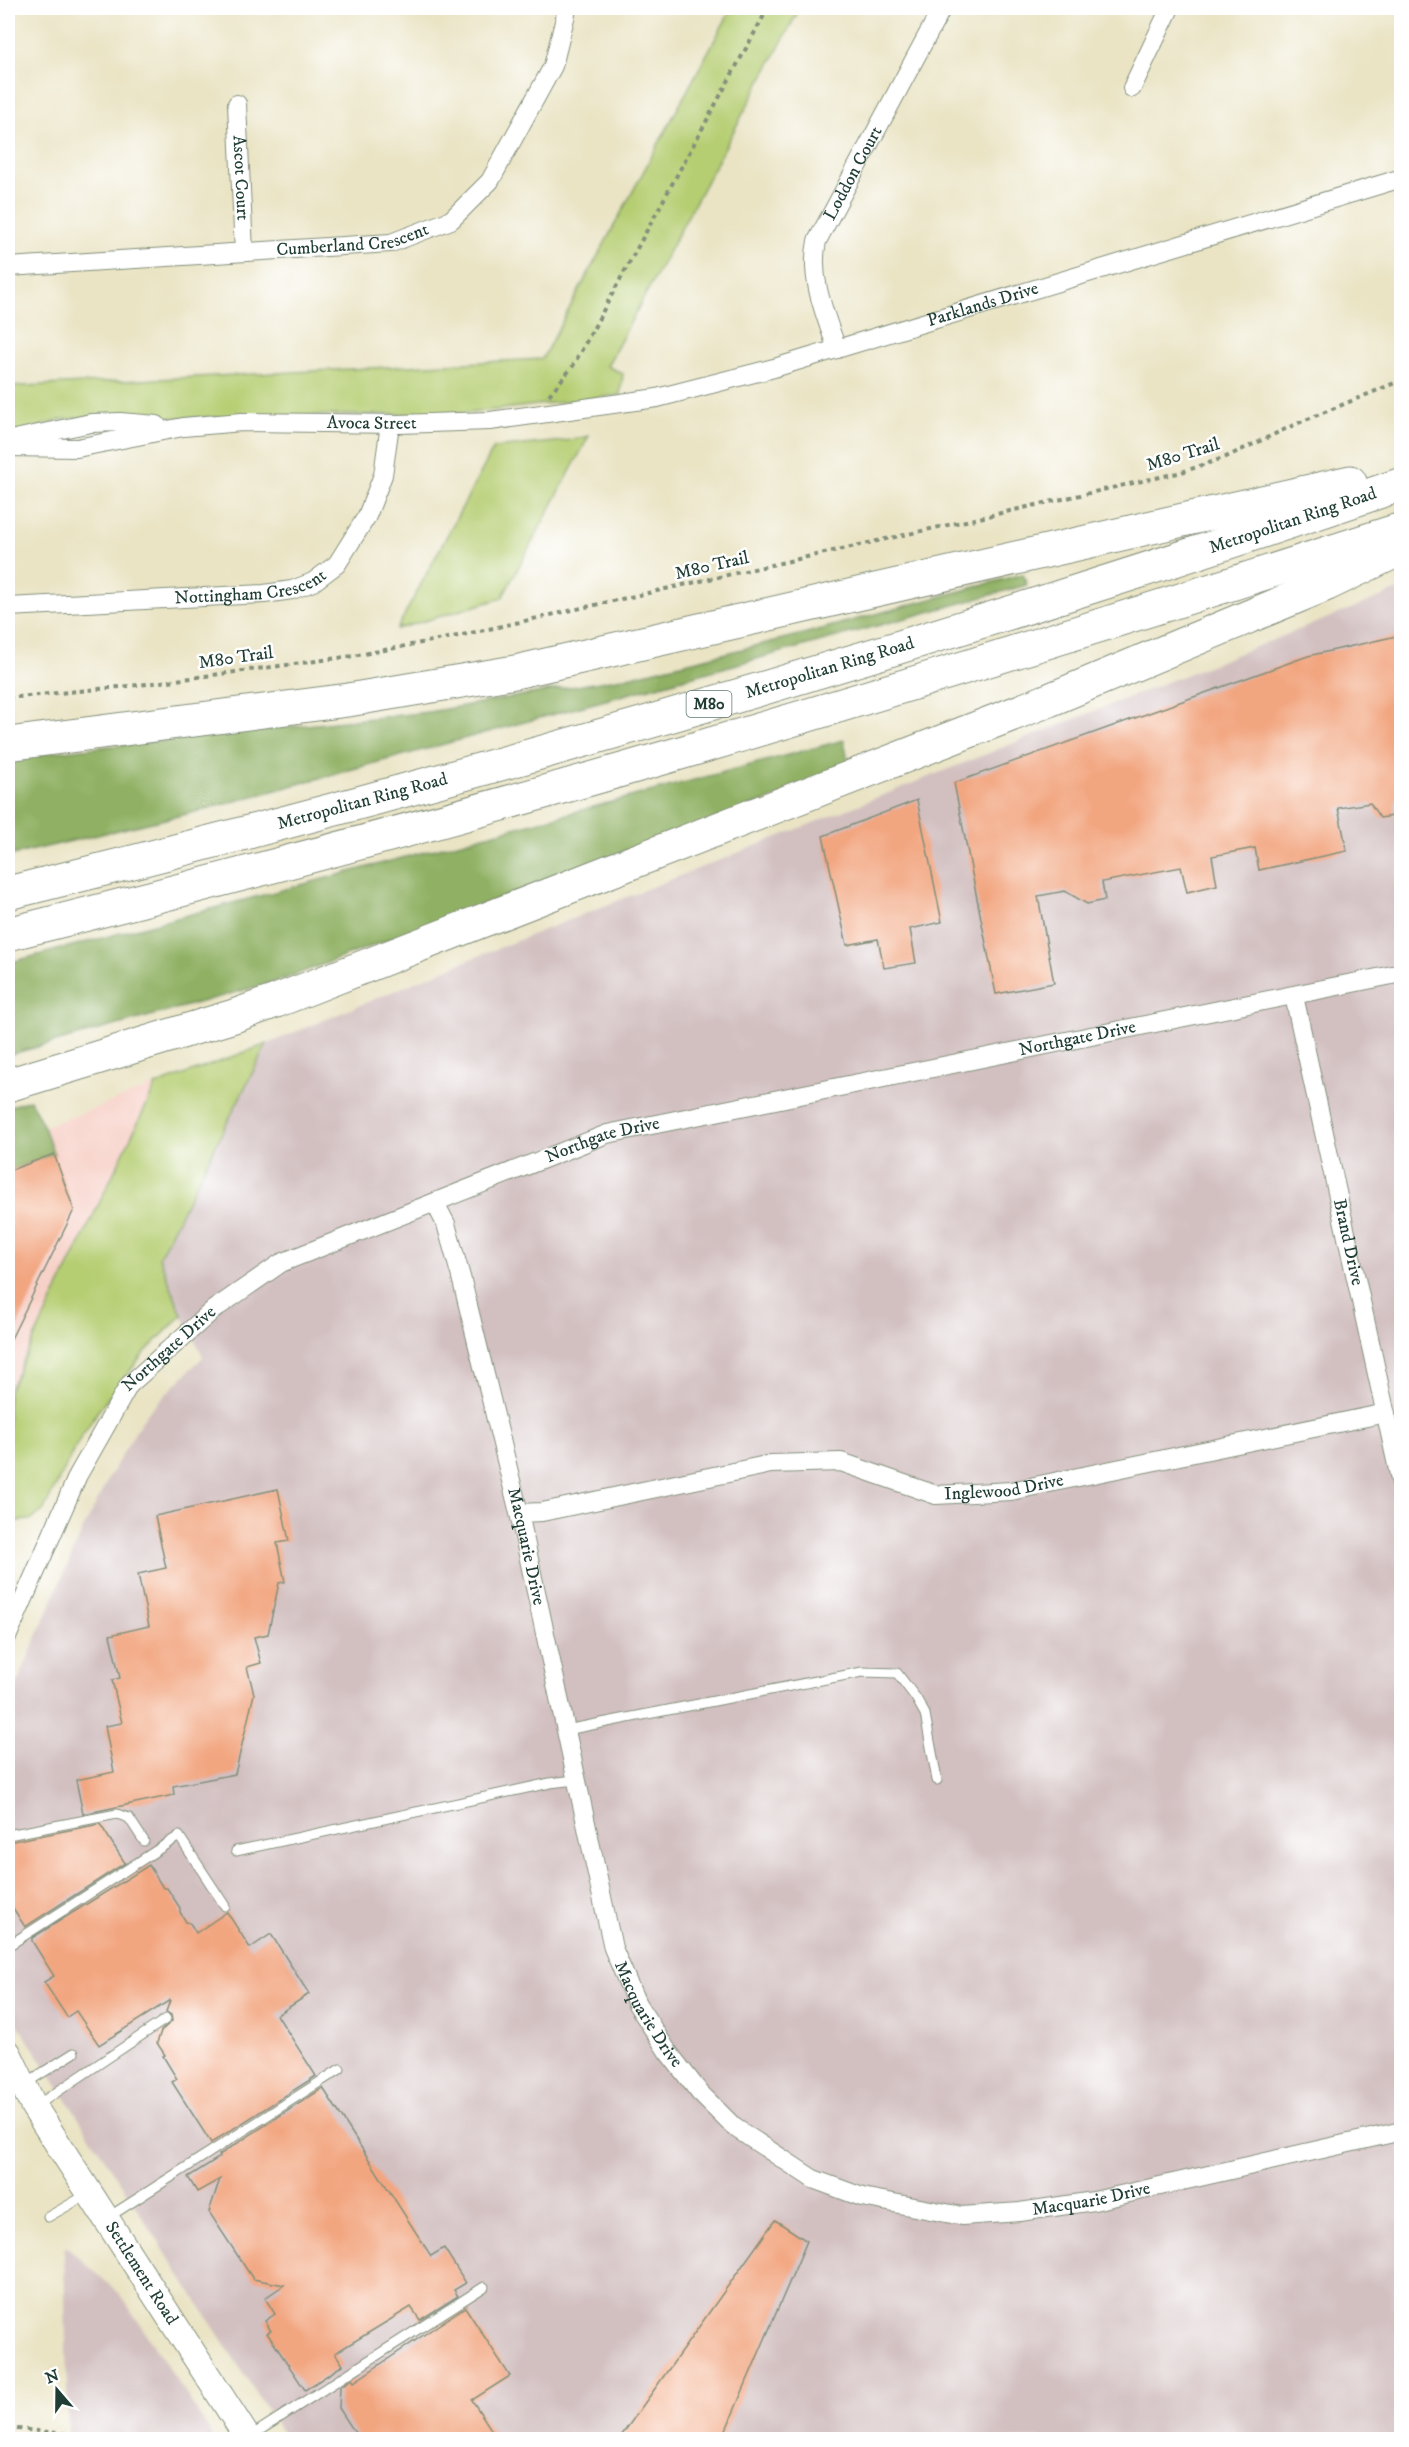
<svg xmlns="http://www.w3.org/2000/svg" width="1409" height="2447" viewBox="0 0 1409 2447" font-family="'IM FELL DW Pica',serif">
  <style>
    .built { fill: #f7d1c8 }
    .industrial { fill: #d2bfc0 }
    .green { fill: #b6ce72; stroke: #6a8653; stroke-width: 1.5 }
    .forest { fill: #90b164; stroke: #58774c; stroke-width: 1.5 }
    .building { fill: #f2a680 }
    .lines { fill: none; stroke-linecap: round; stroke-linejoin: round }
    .service-casing { stroke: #84907c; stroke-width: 11 }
    .minor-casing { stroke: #84907c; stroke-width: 20 }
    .secondary-casing { stroke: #84907c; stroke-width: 28 }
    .motorway-casing { stroke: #84907c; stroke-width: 35 }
    .path { stroke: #84907c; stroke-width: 4; stroke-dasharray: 4.5 4.5; stroke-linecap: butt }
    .service { stroke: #fff; stroke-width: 9 }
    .minor { stroke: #fff; stroke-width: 18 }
    .secondary { stroke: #fff; stroke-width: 26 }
    .motorway { stroke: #fff; stroke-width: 33 }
    .labels { text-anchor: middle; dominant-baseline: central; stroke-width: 5; stroke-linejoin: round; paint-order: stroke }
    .shield { fill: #fff; stroke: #627771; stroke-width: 1.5 }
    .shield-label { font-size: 16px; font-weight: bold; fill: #1f3d34 }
    .street-label { font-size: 18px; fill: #1f3d34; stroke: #fff }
  </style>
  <rect width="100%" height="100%" fill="#fff"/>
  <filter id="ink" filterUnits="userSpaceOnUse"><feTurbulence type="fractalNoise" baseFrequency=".0167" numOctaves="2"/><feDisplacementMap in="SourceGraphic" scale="12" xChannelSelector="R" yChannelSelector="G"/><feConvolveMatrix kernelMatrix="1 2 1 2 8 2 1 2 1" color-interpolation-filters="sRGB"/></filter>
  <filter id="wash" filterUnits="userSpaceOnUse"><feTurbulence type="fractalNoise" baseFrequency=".008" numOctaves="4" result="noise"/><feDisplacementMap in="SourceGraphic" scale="24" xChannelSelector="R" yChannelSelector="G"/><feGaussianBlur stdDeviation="1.35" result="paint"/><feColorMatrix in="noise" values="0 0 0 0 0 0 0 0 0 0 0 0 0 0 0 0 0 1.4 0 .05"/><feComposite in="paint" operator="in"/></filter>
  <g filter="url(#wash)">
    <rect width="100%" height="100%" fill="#eae4c5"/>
    <!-- built -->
    <polygon class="built" points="156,1085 90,1221 8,1393 8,1171 54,1154 44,1127"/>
    <!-- industrial -->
    <g class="industrial">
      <polygon points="1401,589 1401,2439 286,2439 8,2009 8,1704 82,1531 113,1470 146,1414 203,1357 182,1315 159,1257 267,1044 456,965"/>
      <polygon points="67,2247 121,2295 215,2439 68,2439 64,2248"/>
    </g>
    <!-- green -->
    <g class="green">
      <polygon points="732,8 800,8 607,366 623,374 620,395 470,413 169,418 101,415 60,420 22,432 8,433 8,387 542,359"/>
      <polygon points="589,436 502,598 397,629 494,448 565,441"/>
      <polygon points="267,1044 159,1257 182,1315 146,1351 98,1411 78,1442 43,1511 30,1520 17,1521 8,1517 8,1393 156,1085"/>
    </g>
    <!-- forest -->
    <g class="forest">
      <polygon points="1023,574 1027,585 199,811 8,856 8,757 429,712 628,677 803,634"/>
      <polygon points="844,740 850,771 648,843 281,980 8,1055 8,963"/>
      <polygon points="30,1100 44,1127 54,1154 8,1171 8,1107"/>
    </g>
    <g id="blocks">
      <!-- building -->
      <g class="building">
        <polygon points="1401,635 1401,797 1396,798 1393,816 1380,818 1370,803 1338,808 1347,851 1259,870 1255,848 1212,856 1217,885 1187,892 1181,867 1102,882 1105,900 1087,904 1065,891 1038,896 1054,983 996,994 954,783 1308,656"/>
        <polygon points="917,800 942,922 910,929 916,963 884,968 878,939 847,945 823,836"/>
        <polygon points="54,1154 74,1210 8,1345 8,1171"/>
        <polygon points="278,1489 289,1541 277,1543 285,1582 279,1583 268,1634 254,1637 261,1663 247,1667 254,1694 235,1774 173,1786 174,1795 83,1814 76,1780 114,1772 105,1726 122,1723 112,1680 120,1678 110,1635 149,1626 138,1574 166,1568 155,1516"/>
        <polygon points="100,1824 125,1863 25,1927 8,1900 8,1842"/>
        <polygon points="149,1865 163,1888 167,1888 180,1908 180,1912 186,1922 190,1923 196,1933 227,1912 250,1948 271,1934 309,1994 277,2015 316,2076 211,2143 172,2082 177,2079 163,2056 165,2055 157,2043 161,2031 172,2021 171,2015 166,2012 170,2000 99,2045 76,2011 67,2017 44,1982 54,1976 32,1941 32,1938"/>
        <polygon points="323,2088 431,2256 444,2248 466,2283 454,2290 458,2296 420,2320 411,2307 335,2353 343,2365 305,2390 267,2333 271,2331 265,2321 275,2314 265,2298 284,2285 253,2279 209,2212 220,2179 197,2192 188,2177 220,2157 219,2155"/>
        <polygon points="775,2220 807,2241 722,2439 619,2439"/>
        <polygon points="465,2307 510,2376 472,2400 494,2434 485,2439 359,2439 339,2408 340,2387 352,2379 354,2382"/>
      </g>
    </g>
  </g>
  <g filter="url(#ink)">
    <use href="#blocks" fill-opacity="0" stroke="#84907c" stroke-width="1.5"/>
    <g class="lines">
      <!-- service casing -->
      <g class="service-casing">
        <g id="service">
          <polyline points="566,1730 862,1672 897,1673 916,1698 925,1714 937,1780"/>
          <polyline points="8,1835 117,1814 129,1818 144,1841"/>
          <polyline points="236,1851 550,1783 575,1780"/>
          <polyline points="8,1946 179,1836 225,1906"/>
          <polyline points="26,2083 74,2053"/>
          <polyline points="36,2106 166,2019"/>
          <polyline points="48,2217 88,2194"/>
          <polyline points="107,2218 340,2069"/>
          <polyline points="249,2437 484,2287"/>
        </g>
      </g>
      <!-- minor casing -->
      <g class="minor-casing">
        <g id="minor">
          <polyline points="1132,88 1170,8"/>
          <path id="s1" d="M237,104L244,252"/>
          <path id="s2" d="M8,267L391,243L451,220L490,181L553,66L566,14L565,8"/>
          <path id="s3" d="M837,349C825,314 809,278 817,241L942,8"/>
          <polyline points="10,440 91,423 120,422 157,425"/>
          <path id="s4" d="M8,447L77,448L183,427L242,422L399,424L490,421L657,398L774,368L1402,178"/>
          <path id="s5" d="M8,607L264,594L292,590L313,582L337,564L367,516L383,475L390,424"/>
          <path id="s6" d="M1294,996L1402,1488"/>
          <path id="s7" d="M435,1203L446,1224L461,1277L519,1513L613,1948L637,2004L668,2052L700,2093L734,2127L813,2179L862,2197L962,2216L1020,2212L1094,2201L1402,2131"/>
          <path id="s8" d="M519,1513L542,1512L771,1464L841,1462L936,1495L1011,1491L1386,1413"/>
          <path id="s9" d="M8,1635L78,1475L129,1385L213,1310L281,1263L607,1134L1402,973"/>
        </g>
      </g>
      <!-- secondary casing -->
      <g class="secondary-casing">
        <g id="secondary">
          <path id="s10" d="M8,2053L34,2107L249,2440"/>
        </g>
      </g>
      <!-- motorway casing -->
      <g class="motorway-casing">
        <g id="motorway">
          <polyline points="8,744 348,700 515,672 1350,482"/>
          <path id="s11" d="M8,893C478,778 943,641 1402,484"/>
          <path d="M8,934C232,878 455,819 677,754C920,683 1161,607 1402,529"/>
          <polyline points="8,1085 234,1016 276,1001 1049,700 1327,584 1402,548"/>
        </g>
      </g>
      <!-- path -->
      <g class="path">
        <polyline points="549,395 573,366 768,8"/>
        <polyline points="8,698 139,685 353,656 458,636 1182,472 1226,457 1296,424 1402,380"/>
        <polyline points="8,2428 68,2434 68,2440"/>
      </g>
      <!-- service -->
      <use href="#service" class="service"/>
      <!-- minor -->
      <use href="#minor" class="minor"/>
      <!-- secondary -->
      <use href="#secondary" class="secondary"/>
      <!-- motorway -->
      <use href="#motorway" class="motorway"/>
    </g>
  </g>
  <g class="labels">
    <!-- shield labels -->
    <rect class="shield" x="686.5" y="691" width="45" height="26" rx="4.5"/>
    <g class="shield-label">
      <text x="709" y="704">M80</text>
    </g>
    <!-- street labels -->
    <g class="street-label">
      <text stroke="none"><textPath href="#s3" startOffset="188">Loddon Court</textPath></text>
      <text stroke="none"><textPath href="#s1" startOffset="74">Ascot Court</textPath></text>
      <text stroke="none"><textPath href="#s2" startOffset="346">Cumberland Crescent</textPath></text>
      <text stroke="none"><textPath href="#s4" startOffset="992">Parklands Drive</textPath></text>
      <text stroke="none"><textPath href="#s4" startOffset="366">Avoca Street</textPath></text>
      <text transform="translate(1183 455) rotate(-17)">M80 Trail</text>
      <text stroke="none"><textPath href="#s11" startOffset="1338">Metropolitan Ring Road</textPath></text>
      <text transform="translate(712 566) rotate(-13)">M80 Trail</text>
      <text stroke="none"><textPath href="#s5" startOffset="244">Nottingham Crescent</textPath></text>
      <text transform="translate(236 658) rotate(-8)">M80 Trail</text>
      <text stroke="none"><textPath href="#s11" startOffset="852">Metropolitan Ring Road</textPath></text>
      <text stroke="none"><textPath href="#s11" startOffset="366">Metropolitan Ring Road</textPath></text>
      <text stroke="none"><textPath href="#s9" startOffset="1304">Northgate Drive</textPath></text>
      <text stroke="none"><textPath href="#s9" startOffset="818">Northgate Drive</textPath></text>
      <text stroke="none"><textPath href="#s6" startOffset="252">Brand Drive</textPath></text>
      <text stroke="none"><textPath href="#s9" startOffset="332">Northgate Drive</textPath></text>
      <text stroke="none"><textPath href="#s8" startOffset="496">Inglewood Drive</textPath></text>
      <text stroke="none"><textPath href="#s7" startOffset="356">Macquarie Drive</textPath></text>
      <text stroke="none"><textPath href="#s7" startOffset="842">Macquarie Drive</textPath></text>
      <text stroke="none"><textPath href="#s7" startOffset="1364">Macquarie Drive</textPath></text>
      <text stroke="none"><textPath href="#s10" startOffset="258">Settlement Road</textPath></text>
    </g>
  </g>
  <!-- margin -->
  <rect width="1409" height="2447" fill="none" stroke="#fff" stroke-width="30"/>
  <!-- north arrow -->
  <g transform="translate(57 2390) rotate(340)" stroke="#ffffff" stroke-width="4.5" paint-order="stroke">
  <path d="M0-4.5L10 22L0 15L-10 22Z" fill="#1f3d34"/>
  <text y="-9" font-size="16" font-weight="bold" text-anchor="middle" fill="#1f3d34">N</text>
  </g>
</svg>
